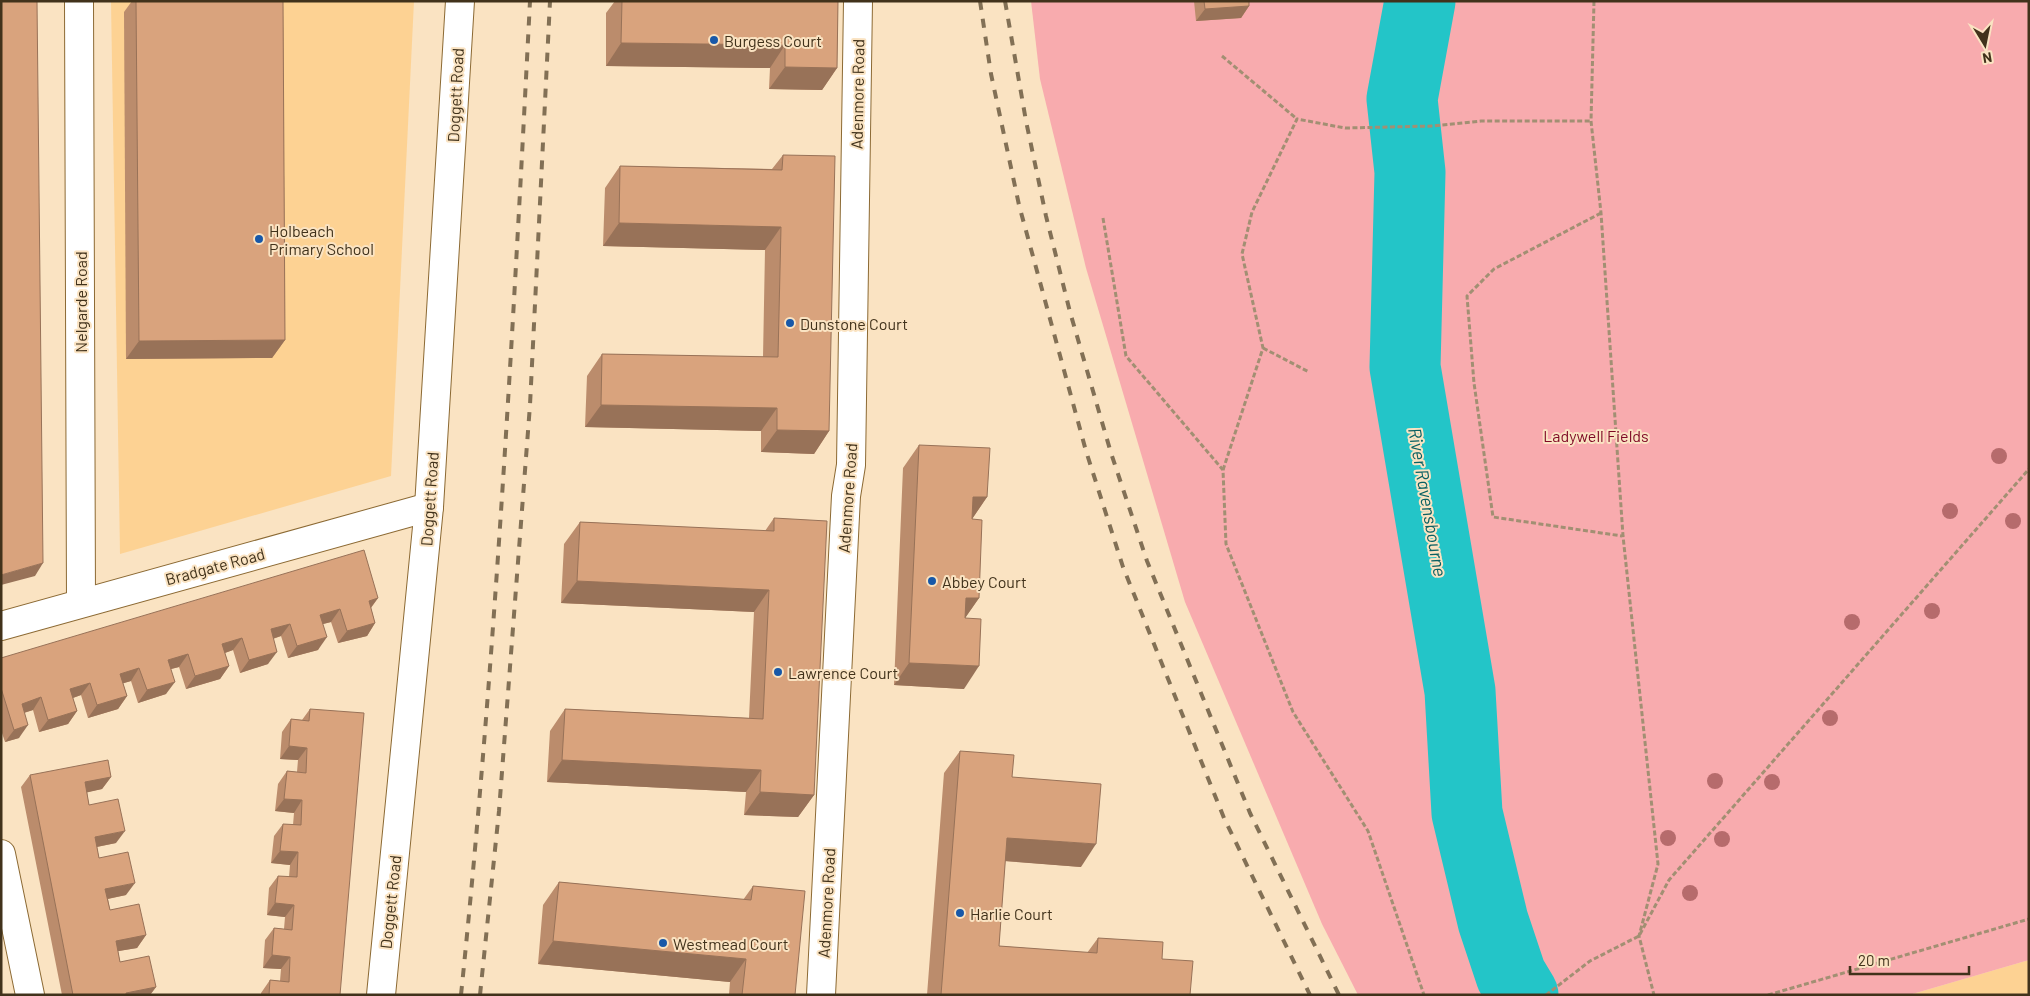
<svg xmlns="http://www.w3.org/2000/svg" width="2030" height="996" viewBox="0 0 2030 996" font-family="Barlow,sans-serif">
  <style>
    .built { fill: #fdd293 }
    .green { fill: #f8abae }
    .lines { fill: none; stroke-linecap: round; stroke-linejoin: round }
    .river { stroke: #23c5c8; stroke-width: 71 }
    .minor-casing { stroke: #8c6a34; stroke-width: 30 }
    .path { stroke: #a28f73; stroke-width: 3; stroke-dasharray: 5 2.5; stroke-linecap: butt }
    .minor { stroke: #fff; stroke-width: 28 }
    .rail { stroke: #827055; stroke-width: 4; stroke-dasharray: 9 9; stroke-linecap: butt }
    .tree { fill: #b66b6c }
    .wall { fill: #bb8c6c }
    .shaded-wall { fill: #987258 }
    .building { fill: #d9a37d; stroke: #987258 }
    .poi-dot { fill: #1858a8; stroke: #fae3c2; stroke-width: 2 }
    .labels { text-anchor: middle; dominant-baseline: central; stroke-width: 4; stroke-linejoin: round; paint-order: stroke }
    .poi-label { font-size: 16px; fill: #41321b; stroke: #fae3c2; text-anchor: start }
    .street-label { font-size: 16px; fill: #41321b; stroke: #fae3c2 }
    .park-label { font-size: 16px; fill: #7e0825; stroke: #fae3c2 }
    .water-label { font-size: 18px; font-style: italic; fill: #0a6062; stroke: #fae3c2 }
  </style>
  <rect width="100%" height="100%" fill="#fae3c2"/>
  <!-- built -->
  <g class="built">
    <polygon points="111,1 414,1 391,476 120,554"/>
    <polygon points="2029,960 2029,995 1909,995"/>
  </g>
  <!-- green -->
  <polygon class="green" points="1031,1 2029,1 2029,960 1909,995 1358,995 1322,924 1185,602 1086,268 1040,79"/>
  <g class="lines">
    <!-- river -->
    <polyline class="river" points="1420,1 1402,99 1410,172 1405,367 1460,691 1467,813 1493,921 1511,975 1523,995"/>
    <!-- minor casing -->
    <g class="minor-casing">
      <g id="minor">
        <polyline points="79,1 81,602"/>
        <polyline points="1,626 429,507"/>
        <polyline points="1,854 30,995"/>
        <polyline points="381,995 429,507 460,1"/>
        <polyline points="821,995 846,496 851,465 858,1"/>
      </g>
    </g>
    <!-- path -->
    <g class="path">
      <polyline points="1594,1 1591,121 1601,213 1623,536 1658,864 1639,936 1654,995"/>
      <polyline points="1222,56 1297,119"/>
      <polyline points="1601,213 1494,269 1467,296 1474,383 1493,517 1622,536"/>
      <polyline points="1103,218 1126,356 1223,470 1226,544 1293,712 1368,831 1424,995"/>
      <polyline points="1263,348 1309,372"/>
      <polyline points="1223,470 1263,348 1242,254 1252,212 1297,119 1345,128 1433,126 1481,121 1591,121"/>
      <polyline points="1546,995 1590,961 1639,936 1669,880 2029,469"/>
      <polyline points="1768,995 2029,919"/>
    </g>
    <!-- minor -->
    <use href="#minor" class="minor"/>
    <!-- rail -->
    <g class="rail">
      <polyline points="980,1 991,74 1019,205 1086,451 1123,567 1224,818 1310,995"/>
      <polyline points="1005,1 1026,121 1046,216 1070,312 1111,453 1147,561 1250,813 1339,995"/>
      <path d="M461,995C495,664 513,333 530,1"/>
      <polyline points="480,995 499,811 530,405 550,1"/>
    </g>
  </g>
  <!-- trees -->
  <g class="tree">
    <circle cx="1999" cy="456" r="8"/>
    <circle cx="1950" cy="511" r="8"/>
    <circle cx="2013" cy="521" r="8"/>
    <circle cx="1932" cy="611" r="8"/>
    <circle cx="1852" cy="622" r="8"/>
    <circle cx="1830" cy="718" r="8"/>
    <circle cx="1715" cy="781" r="8"/>
    <circle cx="1772" cy="782" r="8"/>
    <circle cx="1668" cy="838" r="8"/>
    <circle cx="1722" cy="839" r="8"/>
    <circle cx="1690" cy="893" r="8"/>
  </g>
  <!-- wall -->
  <g class="wall">
    <polygon points="132,1 283,1 285,340 272,358 126,359 124,12"/>
    <polygon points="615,1 838,1 837,68 822,90 769,89 770,68 606,66 606,13"/>
    <polygon points="1194,1 1249,1 1249,6 1241,18 1196,21"/>
    <polygon points="783,155 829,431 814,454 761,452 761,431 585,427 587,376 602,354 763,357 765,250 603,246 605,188 620,166 772,169"/>
    <polygon points="919,445 987,497 972,519 979,598 965,618 964,689 894,685 903,468"/>
    <polygon points="774,518 814,795 798,817 744,815 746,792 547,782 550,731 565,709 749,718 754,612 561,603 564,544 580,522 765,531"/>
    <polygon points="378,598 371,608 375,623 367,636 338,643 331,622 323,624 318,650 288,658 281,636 273,639 268,664 240,673 233,650 225,653 229,666 220,679 186,689 179,667 171,669 166,694 138,703 131,681 123,683 127,696 118,709 88,718 81,695 73,698 77,711 68,724 39,732 33,710 24,713 19,738 5,742 1,730 1,658"/>
    <polygon points="310,709 340,995 261,995 261,993 270,980 280,981 281,969 263,968 265,940 274,928 284,929 285,917 267,915 269,888 278,876 289,877 290,865 271,863 274,836 283,824 293,825 294,813 275,811 278,784 287,771 297,772 298,760 280,759 282,732 291,719 302,720"/>
    <polygon points="960,751 1012,777 1081,867 1005,861 999,946 1087,953 1098,938 1162,959 1190,995 927,995 944,773"/>
    <polygon points="30,775 111,777 102,789 87,792 89,805 116,843 97,847 99,858 126,895 108,899 110,910 146,935 137,948 118,951 120,962 156,987 150,995 62,995 21,787"/>
    <polygon points="559,882 743,900 753,886 795,995 729,995 730,982 538,964 543,905"/>
  </g>
  <!-- shaded-wall -->
  <g class="shaded-wall">
    <polygon points="1249,6 1241,18 1196,21 1205,9"/>
    <polygon points="621,43 785,45 770,68 606,66"/>
    <polygon points="785,67 837,68 822,90 769,89"/>
    <polygon points="619,223 781,227 765,250 603,246"/>
    <polygon points="285,340 272,358 126,359 139,341"/>
    <polygon points="601,405 777,408 761,431 585,427"/>
    <polygon points="777,430 829,431 814,454 761,452"/>
    <polygon points="973,497 987,497 972,519"/>
    <polygon points="43,563 35,576 1,585 1,575"/>
    <polygon points="577,581 769,590 754,612 561,603"/>
    <polygon points="378,598 369,610 369,601"/>
    <polygon points="966,598 979,598 963,621"/>
    <polygon points="340,609 331,622 311,627 320,615"/>
    <polygon points="375,623 367,636 338,643 347,631"/>
    <polygon points="290,624 281,636 262,642 271,629"/>
    <polygon points="327,637 318,650 288,658 297,646"/>
    <polygon points="242,638 233,650 213,657 222,644"/>
    <polygon points="277,652 268,664 240,673 249,660"/>
    <polygon points="188,654 179,667 159,672 168,660"/>
    <polygon points="909,663 979,666 964,689 894,685"/>
    <polygon points="229,666 220,679 186,689 195,676"/>
    <polygon points="139,668 131,681 111,687 120,674"/>
    <polygon points="175,682 166,694 138,703 147,690"/>
    <polygon points="90,683 81,695 61,702 70,689"/>
    <polygon points="127,696 118,709 88,718 97,705"/>
    <polygon points="41,697 33,710 13,716 22,704"/>
    <polygon points="77,711 68,724 39,732 48,720"/>
    <polygon points="28,725 19,738 5,742 14,730"/>
    <polygon points="289,746 307,748 298,760 280,759"/>
    <polygon points="562,760 761,770 746,792 547,782"/>
    <polygon points="111,777 102,789 76,795 85,782"/>
    <polygon points="760,792 814,795 798,817 744,815"/>
    <polygon points="284,799 302,800 294,813 275,811"/>
    <polygon points="125,831 116,843 86,849 95,837"/>
    <polygon points="1007,838 1096,844 1081,867 991,860"/>
    <polygon points="280,851 298,852 290,865 271,863"/>
    <polygon points="135,883 126,895 97,901 105,889"/>
    <polygon points="275,903 294,905 285,917 267,915"/>
    <polygon points="146,935 137,948 107,953 116,941"/>
    <polygon points="553,941 746,959 730,982 538,964"/>
    <polygon points="272,955 290,957 281,969 263,968"/>
    <polygon points="156,987 150,995 125,995 126,993"/>
  </g>
  <!-- building -->
  <g class="building">
    <polygon points="1,1 37,1 43,563 1,575"/>
    <polygon points="136,1 283,1 285,340 139,341"/>
    <polygon points="622,1 838,1 837,68 785,67 785,45 621,43"/>
    <polygon points="1204,1 1249,1 1249,6 1205,9"/>
    <polygon points="783,155 835,156 829,431 777,430 777,408 601,405 602,354 778,357 781,227 619,223 620,166 782,170"/>
    <polygon points="919,445 990,448 987,497 973,497 972,519 982,520 979,598 966,598 965,618 981,619 979,666 909,663"/>
    <polygon points="774,518 827,521 814,795 760,792 761,770 562,760 565,709 763,719 769,590 577,581 580,522 774,531"/>
    <polygon points="364,550 378,598 369,601 375,623 347,631 340,609 320,615 327,637 297,646 290,624 271,629 277,652 249,660 242,638 222,644 229,666 195,676 188,654 168,660 175,682 147,690 139,668 120,674 127,696 97,705 90,683 70,689 77,711 48,720 41,697 22,704 28,725 14,730 1,688 1,658"/>
    <polygon points="310,709 364,713 340,995 269,995 270,980 289,982 290,957 272,955 274,928 292,930 294,905 275,903 278,876 297,877 298,852 280,851 283,824 301,825 302,800 284,799 287,771 306,773 307,748 289,746 291,719 309,721"/>
    <polygon points="960,751 1014,755 1012,777 1101,784 1096,844 1007,838 999,946 1097,953 1098,938 1163,942 1162,959 1193,961 1190,995 941,995"/>
    <polygon points="108,760 111,777 85,782 89,805 118,799 125,831 95,837 99,858 128,852 135,883 105,889 110,910 139,904 146,935 116,941 120,962 149,956 156,987 126,993 126,995 73,995 30,775"/>
    <polygon points="559,882 751,900 753,886 805,891 795,995 742,995 746,959 553,941"/>
  </g>
  <!-- markers -->
  <g class="poi-dot">
    <circle cx="714" cy="40" r="5"/>
    <circle cx="259" cy="239" r="5"/>
    <circle cx="790" cy="323" r="5"/>
    <circle cx="932" cy="581" r="5"/>
    <circle cx="778" cy="672" r="5"/>
    <circle cx="960" cy="913" r="5"/>
    <circle cx="663" cy="943" r="5"/>
  </g>
  <g class="labels">
    <!-- poi labels -->
    <g class="poi-label">
      <text x="724" y="40">Burgess Court</text>
      <text x="269" y="230">Holbeach<tspan x="269" dy="18">Primary School</tspan></text>
      <text x="800" y="323">Dunstone Court</text>
      <text x="942" y="581">Abbey Court</text>
      <text x="788" y="672">Lawrence Court</text>
      <text x="970" y="913">Harlie Court</text>
      <text x="673" y="943">Westmead Court</text>
    </g>
    <!-- street labels -->
    <g class="street-label">
      <text transform="translate(857 94) rotate(-89)">Adenmore Road</text>
      <text transform="translate(455 95) rotate(-87)">Doggett Road</text>
      <text transform="translate(80 302) rotate(-90)">Nelgarde Road</text>
      <text transform="translate(847 498) rotate(-86)">Adenmore Road</text>
      <text transform="translate(429 499) rotate(-86)">Doggett Road</text>
      <text transform="translate(215 566) rotate(-15)">Bradgate Road</text>
      <text transform="translate(390 902) rotate(-84)">Doggett Road</text>
      <text transform="translate(826 903) rotate(-87)">Adenmore Road</text>
    </g>
    <!-- park labels -->
    <g class="park-label">
      <text x="1596" y="435">Ladywell Fields</text>
    </g>
    <!-- water labels -->
    <g class="water-label">
      <text transform="translate(1428 502) rotate(80)">River Ravensbourne</text>
    </g>
  </g>
  <!-- border -->
  <rect width="2030" height="996" fill="none" stroke="#41321b" stroke-width="5"/>
  <!-- north arrow -->
  <g transform="translate(1985 45) rotate(170)" stroke="#fae3c2" stroke-width="4" paint-order="stroke">
  <path d="M0-4L9 19L0 12L-9 19Z" fill="#41321b"/>
  <text y="-8" font-size="14" font-weight="bold" text-anchor="middle" fill="#41321b">N</text>
  </g>
  <!-- scale -->
  <path d="M1850 966v8h119v-8" fill="none" stroke="#41321b" stroke-width="2.5"/>
  <text x="1858" y="966" font-size="15" fill="#41321b" stroke="#fae3c2" stroke-width="4" paint-order="stroke">20 m</text>
</svg>
